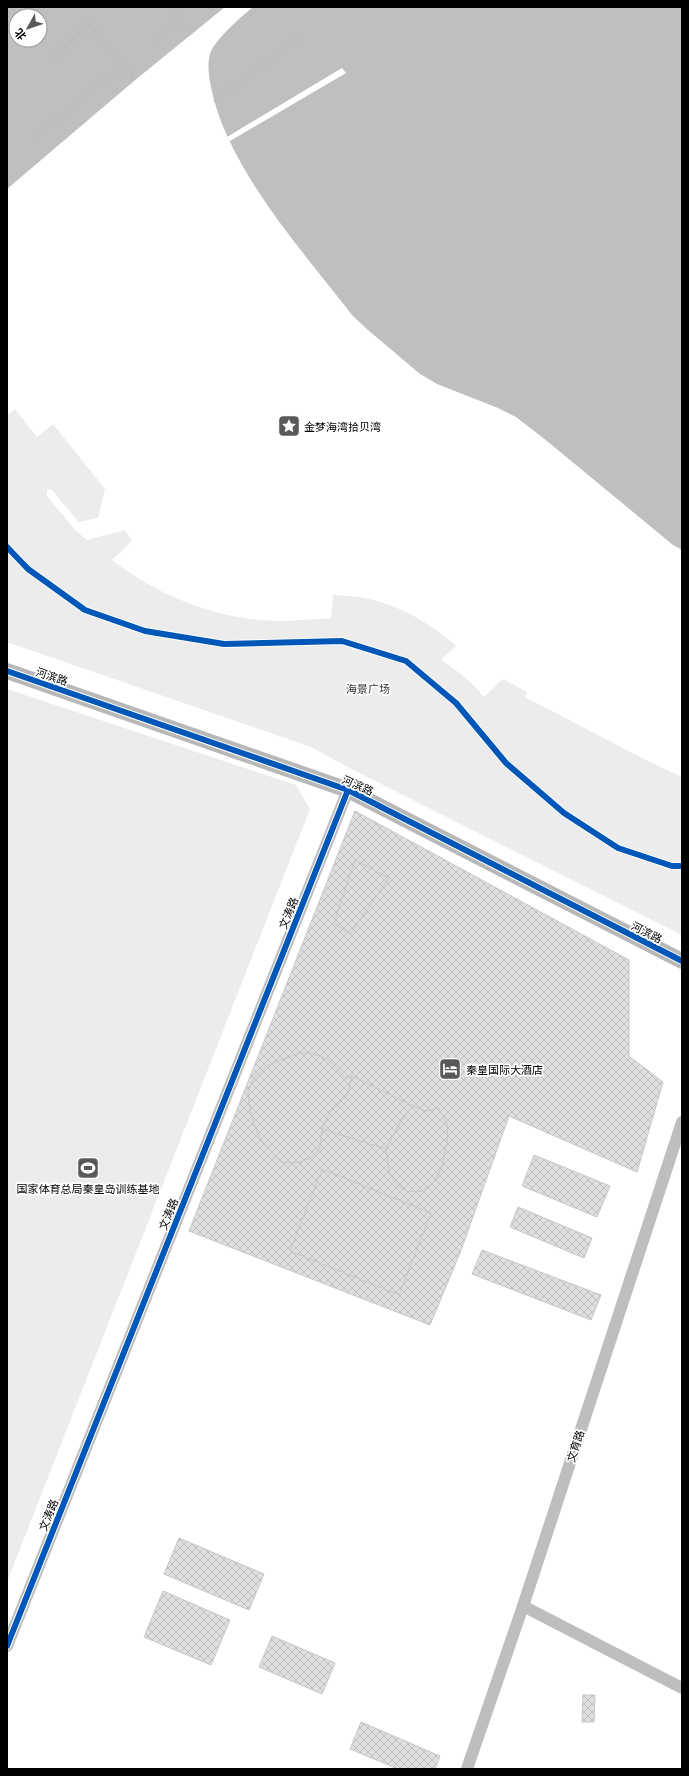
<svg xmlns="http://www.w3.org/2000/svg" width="689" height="1776" viewBox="0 0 689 1776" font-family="'Open Sans','Noto Sans SC',sans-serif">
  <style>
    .green { fill: #ececec }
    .water { fill: #bfbfbf; fill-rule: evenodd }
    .pier { fill: #fff }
    .building { fill: url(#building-cross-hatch); stroke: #c7c7c7 }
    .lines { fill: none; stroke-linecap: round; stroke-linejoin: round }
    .path { stroke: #b9b9b9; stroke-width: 2.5; stroke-dasharray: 1 2; stroke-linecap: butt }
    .street { stroke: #bebebe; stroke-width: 12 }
    .secondary { stroke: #b8b8b8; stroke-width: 16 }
    .cycleway-casing { stroke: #fff; stroke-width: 8 }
    .cycleway { stroke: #0057b8; stroke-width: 6 }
    .labels { text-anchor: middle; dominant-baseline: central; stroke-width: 3.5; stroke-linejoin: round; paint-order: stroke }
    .poi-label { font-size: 11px; fill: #000; stroke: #fff; text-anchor: start }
    .street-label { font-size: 11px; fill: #000; stroke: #fff }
    .park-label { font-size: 11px; fill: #333; stroke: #fff }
  </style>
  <defs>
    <pattern id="building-cross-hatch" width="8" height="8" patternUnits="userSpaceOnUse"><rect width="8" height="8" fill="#dfdfdf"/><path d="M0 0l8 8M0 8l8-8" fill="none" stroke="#bebebe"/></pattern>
  </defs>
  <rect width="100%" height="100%" fill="#fff"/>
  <!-- green -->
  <g class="green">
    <path d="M15,409L37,437L53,424L105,489L98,518L79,522L51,489L47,490V496L75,530L87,540L125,530L132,541L112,560C159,596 215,619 276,621C294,621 313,619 331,618L333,595C345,596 358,596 370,599C402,607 431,623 456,646L441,660C458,671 471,681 484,697L503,679L527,692L525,697L646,760L682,777V935L357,772L311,747L7,642V415Z"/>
    <polygon points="7,689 296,785 310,809 7,1582"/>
  </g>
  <!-- water -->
  <g class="water">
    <path d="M7,7H225L134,81L7,189ZM16,16H40V40H16Z"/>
    <path d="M253,7H682V550L673,545L547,441L516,417L498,408L437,384L420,374L368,330L352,315C302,250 227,168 211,87C209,76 207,65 210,54C215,39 241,17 253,7Z"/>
  </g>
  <!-- pier -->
  <polygon class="pier" points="342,68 346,73 230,141 227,137"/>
  <!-- building -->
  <g class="building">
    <polygon points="355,811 629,960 629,1056 663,1082 637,1172 509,1116 460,1253 430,1325 189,1231"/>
    <polygon points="355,860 389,878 350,934 334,923"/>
    <polygon points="299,1053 312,1053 329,1060 346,1079 352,1076 348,1094 330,1112 322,1129 320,1148 312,1157 300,1162 287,1163 280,1161 262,1141 256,1130 250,1110 248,1091 254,1078 268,1065"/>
    <polygon points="352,1076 413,1106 401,1121 386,1149 322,1129 330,1112 348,1094"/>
    <polygon points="413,1106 426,1111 439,1108 447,1124 448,1136 442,1167 433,1183 422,1191 408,1192 398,1185 390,1175 386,1149 401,1121"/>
    <polygon points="534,1155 610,1186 597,1217 522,1186"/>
    <polygon points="322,1169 431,1213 399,1295 290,1251"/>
    <polygon points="518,1207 592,1238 584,1258 510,1227"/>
    <polygon points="482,1250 601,1295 591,1320 472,1274"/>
    <polygon points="179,1538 264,1574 249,1610 164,1574"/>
    <polygon points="163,1591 230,1620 211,1665 144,1637"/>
    <polygon points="272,1636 335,1663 322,1694 259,1667"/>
    <polygon points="583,1695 595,1695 594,1722 582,1722"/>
    <polygon points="361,1722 440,1756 435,1769 398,1769 350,1749"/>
  </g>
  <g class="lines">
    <!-- path -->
    <g class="path">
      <polyline points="169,7 192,35"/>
      <polyline points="155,43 179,19"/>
      <polyline points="51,60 89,24 123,64 134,81"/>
      <polyline points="214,101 301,37"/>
      <polyline points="35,138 123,64"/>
    </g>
    <!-- street -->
    <g class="street">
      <polyline points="523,1606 682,1688"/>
      <polyline points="7,1646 348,790"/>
      <polyline points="467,1769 523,1606 682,1122"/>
    </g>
    <!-- secondary -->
    <polyline class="secondary" points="7,671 348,790 682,961"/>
    <!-- cycleway casing -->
    <g class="cycleway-casing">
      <g id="cycleway">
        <polyline points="7,547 28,569 85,610 145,631 224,644 342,641 406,661 456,703 506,763 564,813 618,848 672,866 682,866"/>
        <polyline points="7,671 348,790 682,961"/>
        <polyline points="7,1646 348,790"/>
      </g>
    </g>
    <!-- cycleway -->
    <use href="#cycleway" class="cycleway"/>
  </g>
  <!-- icons -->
  <defs>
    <g id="sight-square" transform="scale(1.15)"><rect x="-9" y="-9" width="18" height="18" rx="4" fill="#595959" stroke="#fff"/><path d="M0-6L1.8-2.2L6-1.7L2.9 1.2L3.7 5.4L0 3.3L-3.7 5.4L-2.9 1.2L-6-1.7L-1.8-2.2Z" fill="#fff"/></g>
    <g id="hotel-square" transform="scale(1.15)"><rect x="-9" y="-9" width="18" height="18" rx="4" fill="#595959" stroke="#fff"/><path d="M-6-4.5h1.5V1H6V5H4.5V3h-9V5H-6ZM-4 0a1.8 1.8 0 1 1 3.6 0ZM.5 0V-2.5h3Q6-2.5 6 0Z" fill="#fff"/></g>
    <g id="stadium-square" transform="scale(1.15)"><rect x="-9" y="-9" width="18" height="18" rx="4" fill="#595959" stroke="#fff"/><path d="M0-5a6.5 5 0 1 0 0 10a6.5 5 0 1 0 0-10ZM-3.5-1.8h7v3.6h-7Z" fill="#fff"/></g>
  </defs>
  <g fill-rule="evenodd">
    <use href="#sight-square" x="289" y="426"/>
    <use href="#hotel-square" x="450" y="1069"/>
    <use href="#stadium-square" x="88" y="1168"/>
  </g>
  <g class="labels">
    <!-- poi labels -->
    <g class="poi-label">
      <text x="304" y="426">金梦海湾拾贝湾</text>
      <text x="466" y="1069">秦皇国际大酒店</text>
      <text x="88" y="1188" text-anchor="middle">国家体育总局秦皇岛训练基地</text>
    </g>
    <!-- street labels -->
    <g class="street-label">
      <text transform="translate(52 676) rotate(19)">河滨路</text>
      <text transform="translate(358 785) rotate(24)">河滨路</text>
      <text transform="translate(288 913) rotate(-68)">文涛路</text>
      <text transform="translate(647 932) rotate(27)">河滨路</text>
      <text transform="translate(168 1214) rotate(-68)">文涛路</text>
      <text transform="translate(575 1446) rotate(-72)">文育路</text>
      <text transform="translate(48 1515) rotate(-68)">文涛路</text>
    </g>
    <!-- park labels -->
    <g class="park-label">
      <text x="368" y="688">海景广场</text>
    </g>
  </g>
  <!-- border -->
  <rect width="689" height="1776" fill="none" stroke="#000000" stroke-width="16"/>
  <!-- north arrow -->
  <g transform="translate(28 28) rotate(230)"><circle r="19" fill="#ffffff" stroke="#999999"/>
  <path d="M0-3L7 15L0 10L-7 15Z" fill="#595959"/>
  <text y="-6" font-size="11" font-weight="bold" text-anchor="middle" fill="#000000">北</text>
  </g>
</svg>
